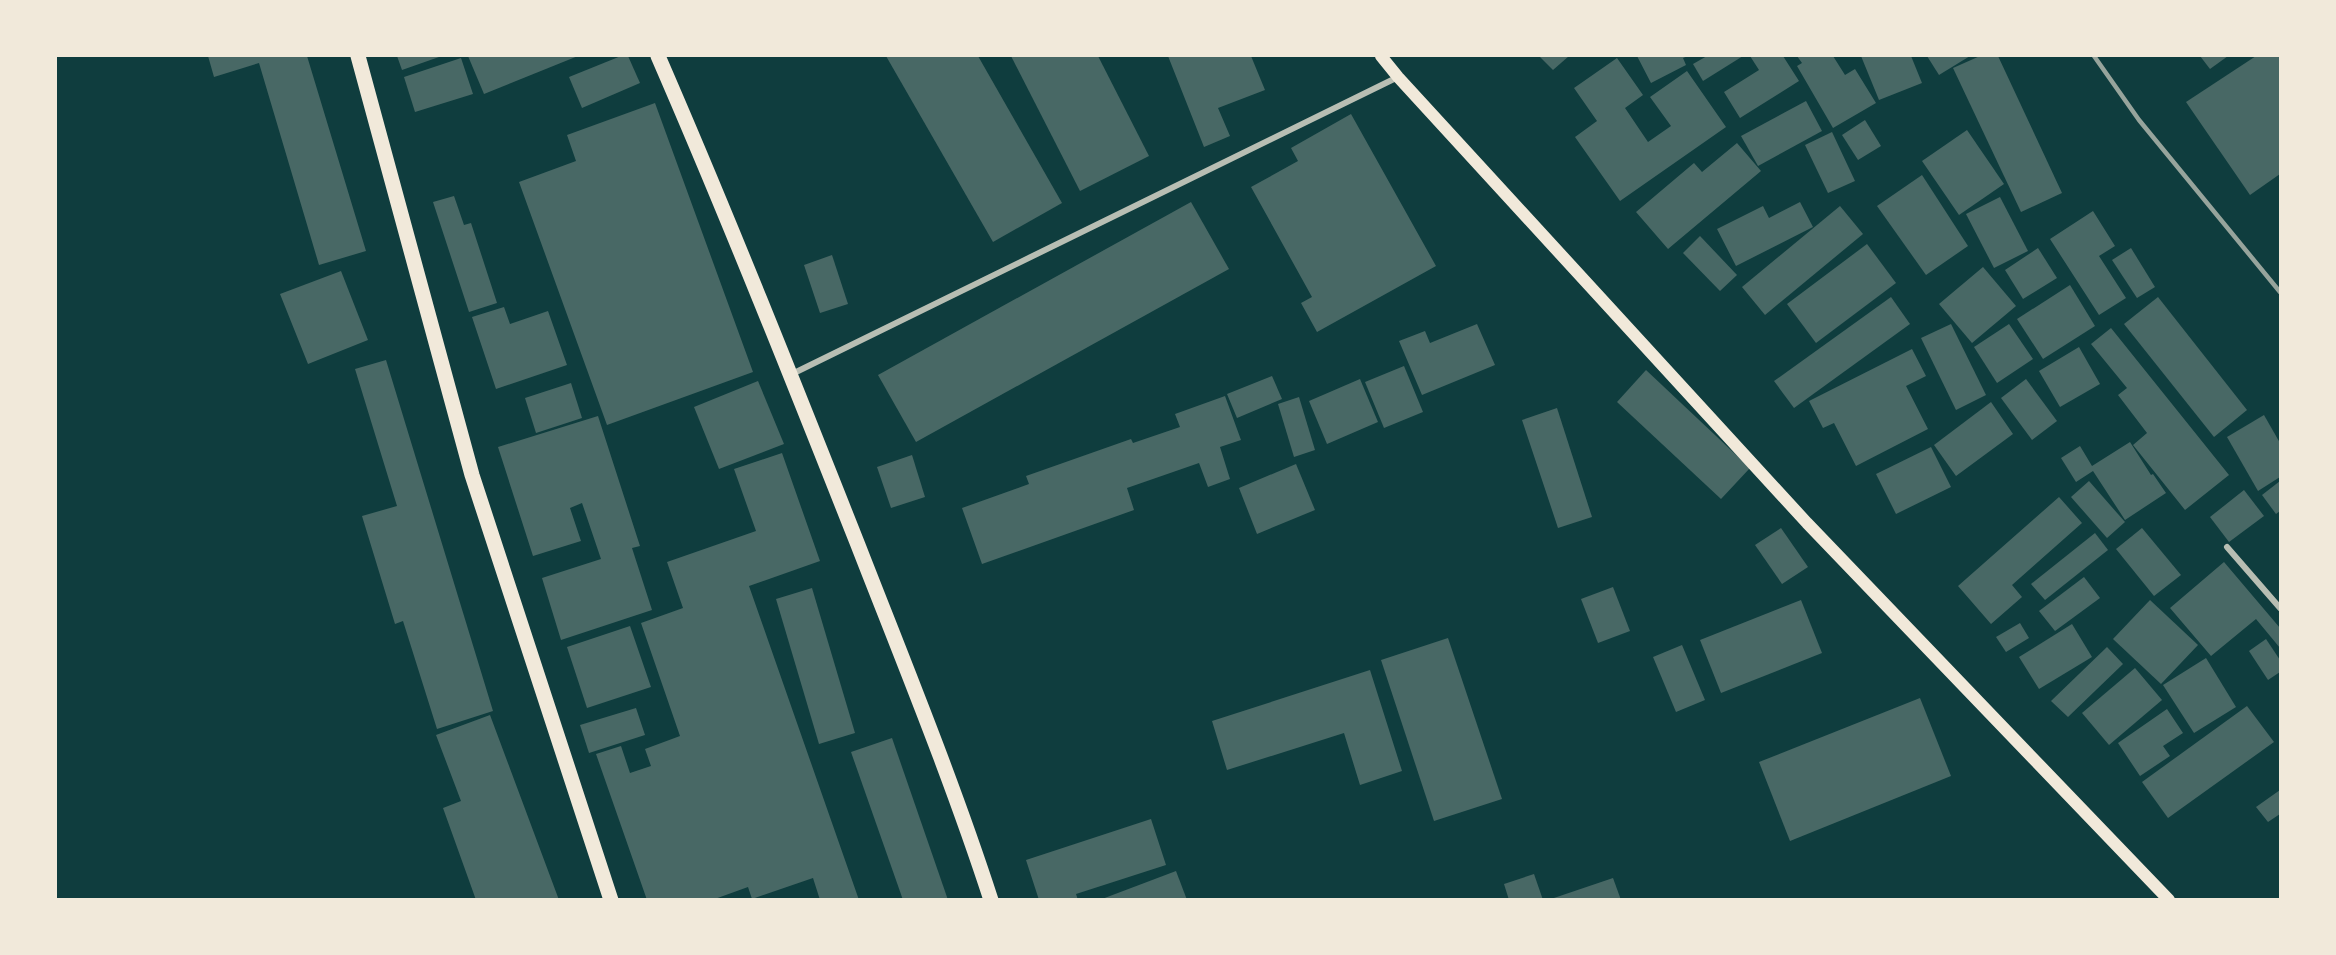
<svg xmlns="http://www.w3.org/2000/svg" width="2336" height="955" viewBox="0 0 2336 955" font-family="Overpass,sans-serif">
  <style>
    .building { fill: #486865 }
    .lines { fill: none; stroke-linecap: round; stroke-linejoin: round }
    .minor { stroke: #b8beb3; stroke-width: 6 }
    .secondary { stroke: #f1e9da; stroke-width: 12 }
    .primary { stroke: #f1e9da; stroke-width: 15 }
    .rail { stroke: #97a49c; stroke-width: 4.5 }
  </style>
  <rect width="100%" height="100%" fill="#0f3d3e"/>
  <!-- building -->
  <g class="building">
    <polygon points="208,56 307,56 366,251 319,265 259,63 214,77"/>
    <polygon points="397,56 439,56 439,57 402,70"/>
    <polygon points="468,56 578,56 484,94"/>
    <polygon points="621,56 628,56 640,83 582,108 569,77"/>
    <polygon points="886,56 978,56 1062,203 993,242"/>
    <polygon points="1011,56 1098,56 1149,156 1080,191"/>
    <polygon points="1168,56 1251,56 1265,90 1218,108 1230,136 1204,147"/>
    <polygon points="1539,56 1569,56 1553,70"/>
    <polygon points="1637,56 1688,56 1683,58 1686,65 1651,83"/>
    <polygon points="1707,56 1743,56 1703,81 1693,64"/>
    <polygon points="1750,56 1783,56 1799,81 1740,118 1724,92 1759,70"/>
    <polygon points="1797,56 1833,56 1845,75 1855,69 1876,103 1833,128 1797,66 1802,63"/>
    <polygon points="1861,56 1911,56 1922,83 1879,100"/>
    <polygon points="1927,56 1970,56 1939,75"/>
    <polygon points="1980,56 1998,56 2062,193 2021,212 1953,68"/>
    <polygon points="2200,56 2228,56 2210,69"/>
    <polygon points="2256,56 2280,56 2280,174 2250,195 2186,102"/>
    <polygon points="461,58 473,94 415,112 404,77"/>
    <polygon points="1617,58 1643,95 1625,108 1648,142 1671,126 1650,97 1687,71 1726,127 1620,201 1575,137 1597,121 1574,88"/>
    <polygon points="1806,101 1822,131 1758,166 1741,136"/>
    <polygon points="655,103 753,372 607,425 519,182 576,161 567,135"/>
    <polygon points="1351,114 1436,266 1317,332 1301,303 1312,297 1251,187 1298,161 1291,148"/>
    <polygon points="1865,120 1881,146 1858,160 1842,135"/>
    <polygon points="1967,130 2004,184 1959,215 1922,161"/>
    <polygon points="1832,132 1855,181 1828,193 1805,145"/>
    <polygon points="1737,143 1761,171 1668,249 1636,212 1694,163 1702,172"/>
    <polygon points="1922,175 1968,246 1926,275 1877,206"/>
    <polygon points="454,196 464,225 471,223 497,303 469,312 433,202"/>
    <polygon points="2000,197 2028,251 1994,268 1966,214"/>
    <polygon points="1191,202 1229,269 916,442 878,375"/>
    <polygon points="1800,202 1813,227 1736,266 1717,229 1763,206 1769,218"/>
    <polygon points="1840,206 1863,234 1765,315 1742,287"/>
    <polygon points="2093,211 2115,246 2099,256 2126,298 2099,315 2050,239"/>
    <polygon points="1700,236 1737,275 1720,291 1683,253"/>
    <polygon points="1867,244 1896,283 1816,343 1787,304"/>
    <polygon points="2038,248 2057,278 2023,299 2005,270"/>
    <polygon points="2131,248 2155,287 2137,298 2112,260"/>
    <polygon points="832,255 848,304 820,313 804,265"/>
    <polygon points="1983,267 2016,306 1972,343 1939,304"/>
    <polygon points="341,271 368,340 308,364 280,294"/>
    <polygon points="2070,285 2095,326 2043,359 2017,319"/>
    <polygon points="1891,297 1910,324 1794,408 1774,381"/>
    <polygon points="2158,297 2247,410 2214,437 2124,324"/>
    <polygon points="504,307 510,324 548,311 567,365 496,389 472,317"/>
    <polygon points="1477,324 1495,365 1422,395 1399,341 1425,331 1430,343"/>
    <polygon points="1951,324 1986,395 1956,410 1921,338"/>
    <polygon points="2009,324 2033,359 1997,383 1974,347"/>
    <polygon points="2111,328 2229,475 2185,510 2133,445 2147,433 2118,395 2127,388 2091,344"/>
    <polygon points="2079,347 2100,384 2060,407 2039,371"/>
    <polygon points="1912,349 1926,376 1906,386 1928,429 1856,466 1834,423 1823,428 1809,401"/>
    <polygon points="386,360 493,711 437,729 403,621 395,624 362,516 397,506 355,369"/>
    <polygon points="1404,366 1423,412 1384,428 1365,382"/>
    <polygon points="1646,370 1750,468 1721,499 1617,402"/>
    <polygon points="1272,376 1282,399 1237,418 1227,394"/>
    <polygon points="1360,379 1378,422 1327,444 1309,401"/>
    <polygon points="2026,379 2057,421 2032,440 2001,398"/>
    <polygon points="758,381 784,444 719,469 694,407"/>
    <polygon points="571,383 582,418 536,433 525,398"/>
    <polygon points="1225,396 1241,440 1220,447 1230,479 1208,487 1199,463 1127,488 1134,510 982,564 962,508 1029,484 1026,476 1131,439 1133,443 1180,427 1175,414"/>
    <polygon points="1299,397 1315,450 1294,457 1278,404"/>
    <polygon points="1991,402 2013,434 1956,476 1934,445"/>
    <polygon points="1557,408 1592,517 1558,528 1522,420"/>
    <polygon points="2264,415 2280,443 2280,477 2258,491 2227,437"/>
    <polygon points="598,416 640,546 632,548 652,610 561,640 542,578 601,559 582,503 570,508 581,541 533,556 498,447"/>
    <polygon points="2130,442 2151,475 2153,474 2166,493 2125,520 2093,471 2076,482 2061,458 2080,446 2092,466"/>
    <polygon points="1931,447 1951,487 1896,514 1876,474"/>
    <polygon points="782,453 820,561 749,586 859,900 820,900 813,878 752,899 748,887 712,900 647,900 596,754 621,746 630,773 651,766 645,749 680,736 641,623 683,608 667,562 756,531 734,469"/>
    <polygon points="912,455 925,497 891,508 877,467"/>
    <polygon points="1296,464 1315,510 1257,534 1239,488"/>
    <polygon points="2089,481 2125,522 2107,538 2071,497"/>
    <polygon points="2280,481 2280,511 2276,514 2262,495"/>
    <polygon points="2244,490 2264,516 2229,542 2210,517"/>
    <polygon points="2059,497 2082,523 2012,585 2022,597 1991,624 1958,586"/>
    <polygon points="1781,528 1808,567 1782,584 1755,545"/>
    <polygon points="2142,528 2181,575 2154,596 2116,549"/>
    <polygon points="2095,533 2108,550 2045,600 2031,584"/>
    <polygon points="2224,562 2280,628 2280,648 2256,619 2211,656 2170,608"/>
    <polygon points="2084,577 2100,598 2055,631 2039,611"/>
    <polygon points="1613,587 1630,631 1598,643 1581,599"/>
    <polygon points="812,588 855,733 819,744 776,599"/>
    <polygon points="1801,600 1822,653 1721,693 1700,640"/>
    <polygon points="2150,600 2198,645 2161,684 2113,639"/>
    <polygon points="2020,623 2029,638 2006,652 1996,637"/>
    <polygon points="2072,624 2092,657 2039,689 2019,657"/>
    <polygon points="630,626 651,687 587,708 567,647"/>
    <polygon points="1448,638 1502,799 1434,821 1381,660"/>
    <polygon points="2266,639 2280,660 2280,672 2268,680 2249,651"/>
    <polygon points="1682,645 1705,700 1676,712 1653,657"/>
    <polygon points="2107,647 2123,664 2068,717 2051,701"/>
    <polygon points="2206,658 2236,707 2194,733 2163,685"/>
    <polygon points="2135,668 2162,700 2109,745 2082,713"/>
    <polygon points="1370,670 1402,771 1360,785 1344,733 1227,770 1212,721"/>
    <polygon points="1920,698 1951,776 1790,841 1759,762"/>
    <polygon points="2247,706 2274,742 2168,818 2142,782"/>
    <polygon points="636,708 645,735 589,753 580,725"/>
    <polygon points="2167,709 2183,733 2163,746 2170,756 2140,776 2118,743"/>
    <polygon points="490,715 559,900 476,900 443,808 461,801 436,735"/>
    <polygon points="892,738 948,900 903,900 851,752"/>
    <polygon points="2280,790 2280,814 2268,822 2256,807"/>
    <polygon points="1151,819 1166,865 1076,894 1078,900 1039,900 1026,860"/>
    <polygon points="1176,871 1187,900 1102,900 1102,899"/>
    <polygon points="1534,874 1543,900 1509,900 1504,884"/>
    <polygon points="1613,878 1621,900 1551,900 1551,899"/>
  </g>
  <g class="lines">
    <!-- minor -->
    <g class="minor">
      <polyline points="792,374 1398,77"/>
      <polyline points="2227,547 2280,608"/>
    </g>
    <!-- secondary -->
    <polyline class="secondary" points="1381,56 1398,77 1807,523 2169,900"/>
    <!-- primary -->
    <g class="primary">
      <polyline points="358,56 472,475 611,900"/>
      <path d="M658,56C728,217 793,381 858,545C904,663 952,780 991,900"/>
    </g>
    <!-- rail -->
    <polyline class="rail" points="2094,56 2139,120 2280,292"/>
  </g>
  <!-- border -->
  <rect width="2336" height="955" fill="none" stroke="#f1e9da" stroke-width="114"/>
</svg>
